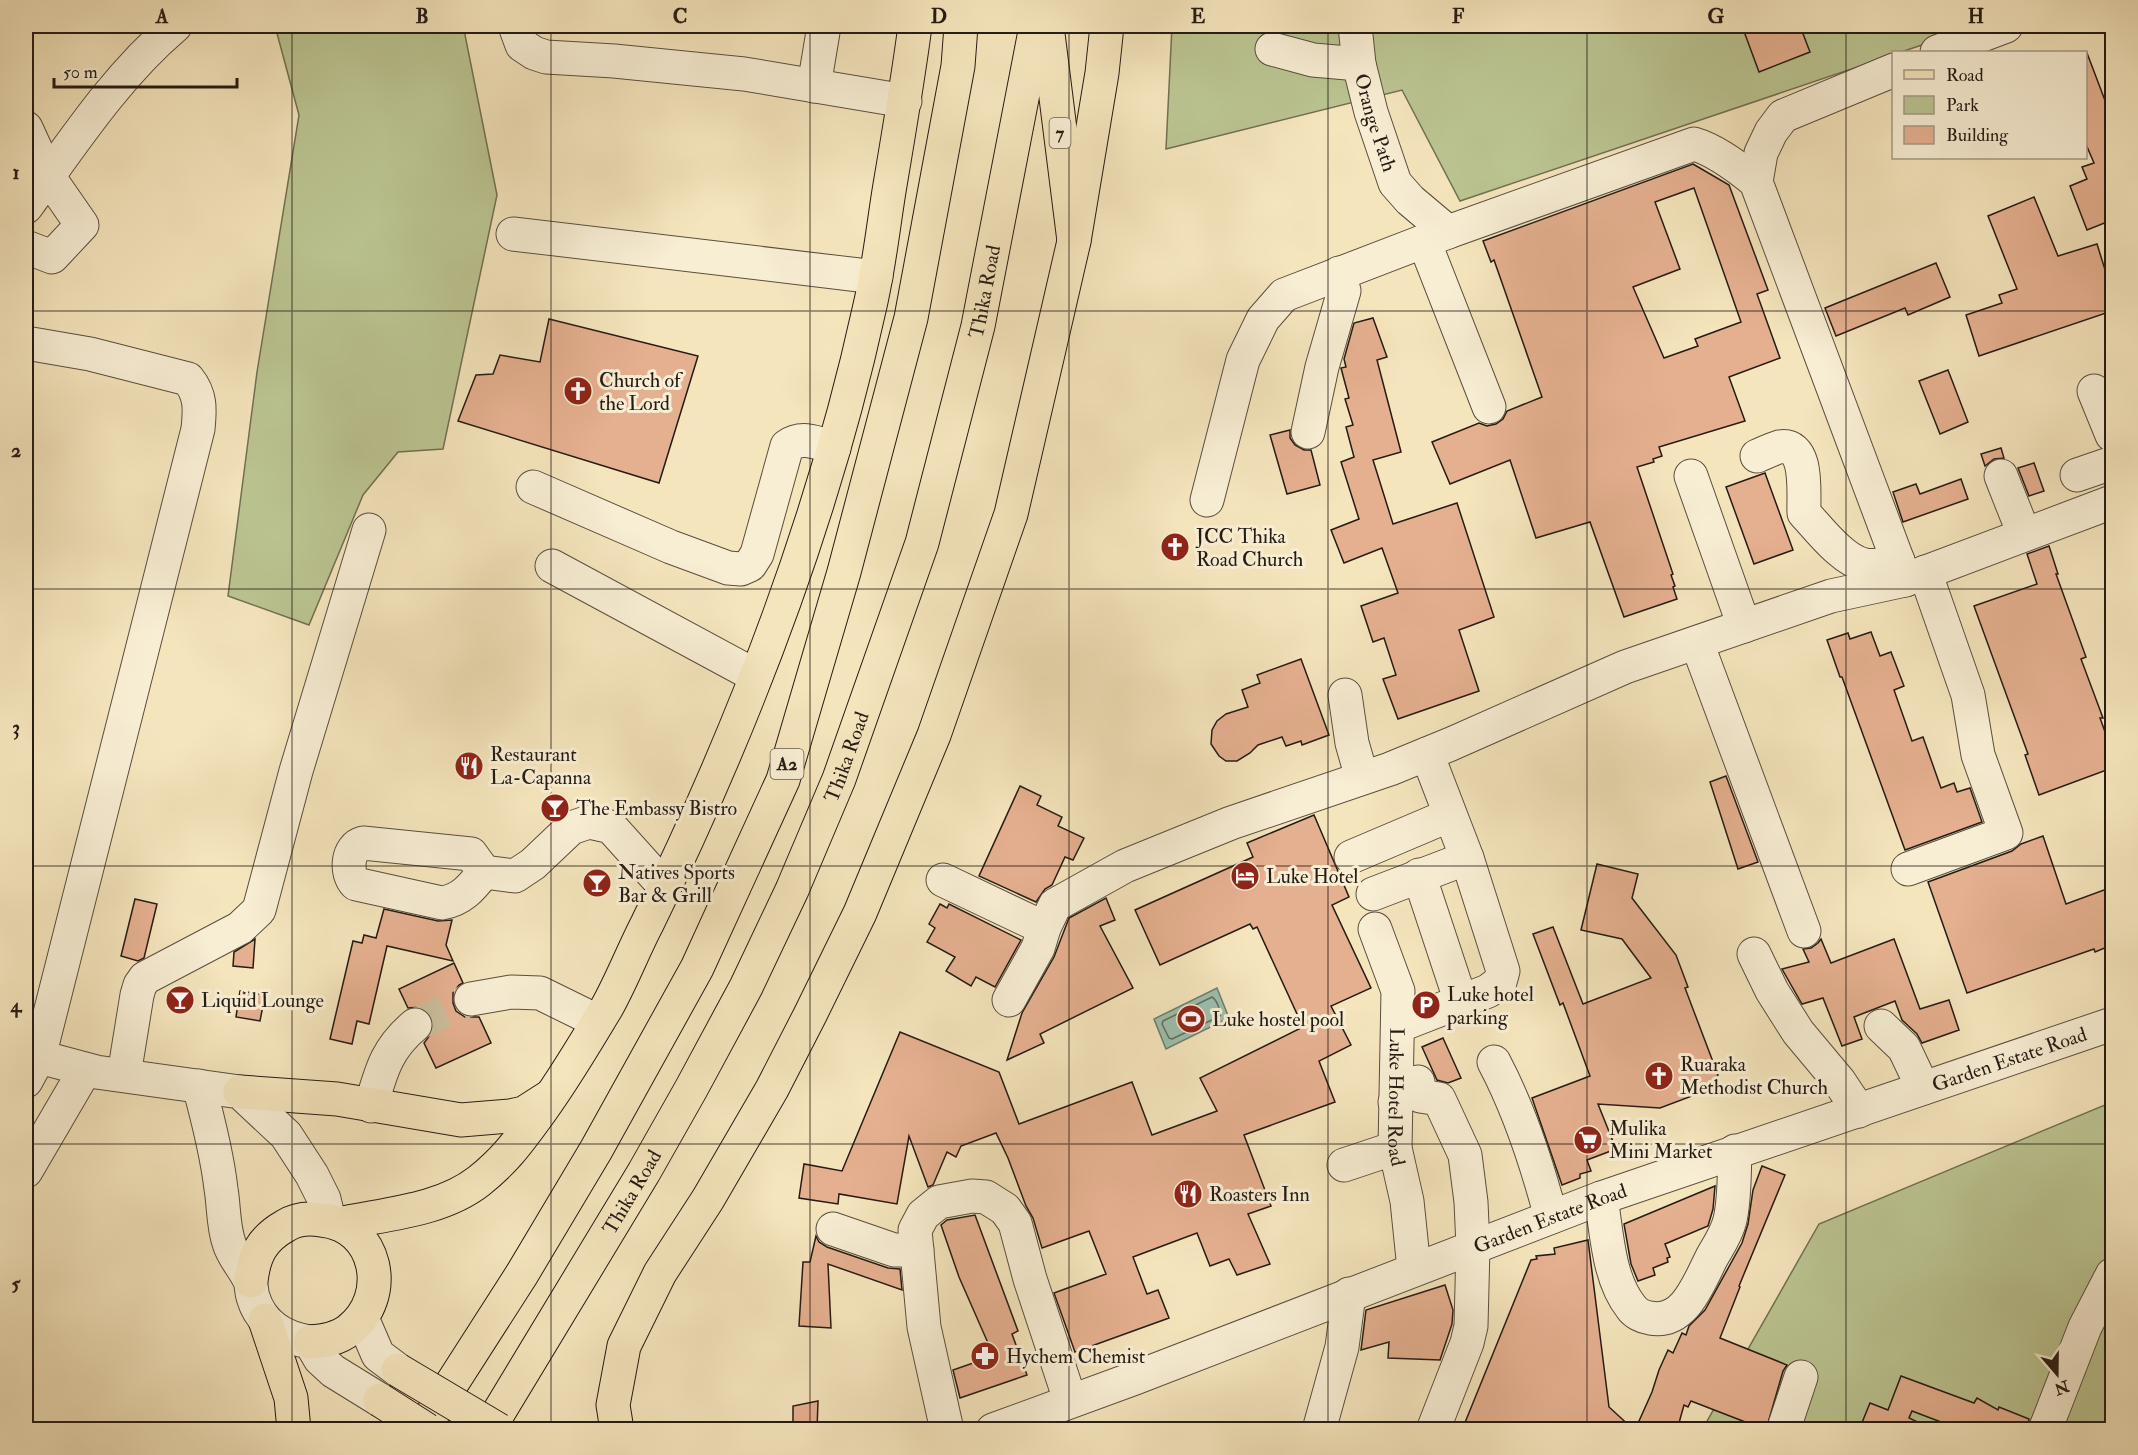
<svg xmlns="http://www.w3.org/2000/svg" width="2138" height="1455" viewBox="0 0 2138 1455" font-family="'IM FELL Double Pica',serif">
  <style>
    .green { fill: #bbc592; stroke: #707053; stroke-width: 1.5 }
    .water { fill: #9dbfad; stroke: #6d7d70; stroke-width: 1.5 }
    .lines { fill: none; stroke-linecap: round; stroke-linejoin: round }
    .shore { stroke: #616d60; stroke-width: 1.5 }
    .building { fill: #e5b090; stroke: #251b14; stroke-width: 1.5; fill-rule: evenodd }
    .minor-tunnel { stroke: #cbbd9b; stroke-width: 33; stroke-dasharray: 33 16; stroke-linecap: butt }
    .minor-casing { stroke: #594e3e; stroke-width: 35 }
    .major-casing { stroke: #251b14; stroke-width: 35 }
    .highway-casing { stroke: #251b14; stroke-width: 35 }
    .minor { stroke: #f8eed4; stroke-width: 33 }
    .major { stroke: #f5e5bd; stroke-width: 33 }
    .highway { stroke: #f5e5bd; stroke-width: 33 }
    .major-bridge-casing { stroke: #251b14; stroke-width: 35; stroke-linecap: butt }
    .major-bridge { stroke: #f5e5bd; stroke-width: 33 }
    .grid { fill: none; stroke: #251b14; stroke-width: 1.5; stroke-opacity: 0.55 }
    .labels { text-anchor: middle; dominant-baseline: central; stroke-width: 6; stroke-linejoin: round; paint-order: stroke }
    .shield { fill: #f8eed4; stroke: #645a4e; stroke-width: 1.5 }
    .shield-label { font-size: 18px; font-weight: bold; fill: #251b14 }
    .street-label { font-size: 20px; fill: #251b14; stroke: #f8eed4 }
    .poi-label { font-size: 20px; fill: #251b14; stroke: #f8eed4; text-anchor: start }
    .neatline { fill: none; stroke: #251b14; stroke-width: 2 }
    .grid-label { font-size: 20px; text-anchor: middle; font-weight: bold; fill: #251b14 }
  </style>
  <rect width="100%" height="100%" fill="#f5e5bd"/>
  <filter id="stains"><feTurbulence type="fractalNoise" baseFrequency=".00333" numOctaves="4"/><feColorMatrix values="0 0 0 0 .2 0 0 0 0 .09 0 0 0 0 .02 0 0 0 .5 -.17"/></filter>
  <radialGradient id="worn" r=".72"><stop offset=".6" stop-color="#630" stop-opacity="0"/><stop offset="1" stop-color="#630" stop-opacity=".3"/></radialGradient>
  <!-- green -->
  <g class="green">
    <polygon points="275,26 465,26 465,35 497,195 443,449 398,452 363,495 309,625 228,596 257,372 299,115"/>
    <polygon points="1172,26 1948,26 1952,35 1901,52 1894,52 1893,55 1460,201 1402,90 1166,149"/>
    <polygon points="2112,1102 2112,1429 1702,1430 1819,1224"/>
  </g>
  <!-- water -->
  <polygon class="water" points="1217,988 1229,1018 1166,1049 1154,1019"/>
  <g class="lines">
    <!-- shore -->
    <path class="shore" d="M1212,997C1217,1000 1221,1011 1220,1016L1172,1039L1169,1038L1162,1024L1163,1021Z"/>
  </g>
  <!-- building -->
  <g class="building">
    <polygon points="1742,26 1800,26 1810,52 1759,72"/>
    <polygon points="2087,53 2112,119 2112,220 2087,230 2070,186 2087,179 2082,167 2094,163 2085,142 2085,54"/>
    <path d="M1693,164L1729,185L1768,290L1757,294L1780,358L1729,377L1745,421L1659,447L1662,456L1653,459L1654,462L1637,467L1673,574L1671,575L1675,586L1673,587L1677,599L1624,617L1590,522L1536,538L1510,460L1450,484L1432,442L1479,423L1487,426L1496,424L1503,419L1507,411L1542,397L1494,260L1491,262L1483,241ZM1694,188L1741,322L1695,339L1698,346L1664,358L1633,287L1680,269L1655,202Z"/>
    <polygon points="2034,197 2058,256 2097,244 2112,292 2112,311 1979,356 1966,315 2002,303 1999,295 2017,289 1988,216"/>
    <polygon points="1936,263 1950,297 1908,315 1905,308 1836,336 1825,308"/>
    <polygon points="1373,318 1387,357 1377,360 1401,452 1373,460 1393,524 1457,503 1494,617 1459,630 1479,691 1398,719 1383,679 1396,675 1384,638 1373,642 1361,606 1398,593 1382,548 1344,563 1331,530 1359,519 1341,462 1354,457 1346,427 1353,425 1345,399 1349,398 1341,368 1346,367 1344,359 1354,323"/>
    <polygon points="549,319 698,356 659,483 458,421 476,375 493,374 500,355 540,362"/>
    <polygon points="1948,370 1968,422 1940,434 1919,381"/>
    <polygon points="1290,430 1290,438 1295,445 1304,450 1311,450 1320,485 1287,494 1270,435"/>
    <polygon points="2001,448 2004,458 1994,459 1985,466 1981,454"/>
    <polygon points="2034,463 2044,491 2029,496 2018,468"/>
    <polygon points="1765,473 1793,550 1754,564 1726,487"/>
    <polygon points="1961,479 1968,499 1903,522 1893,492 1916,484 1920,494"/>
    <polygon points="2049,546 2058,574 2056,574 2086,657 2081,659 2103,718 2100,718 2112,751 2112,768 2039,795 2025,755 2028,754 1974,606 2037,584 2027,554"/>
    <polygon points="1871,632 1880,656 1891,652 1904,686 1894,690 1912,741 1923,737 1941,788 1954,783 1957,792 1970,788 1982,822 1905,850 1842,677 1840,677 1827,640 1848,633 1850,639"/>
    <polygon points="1301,659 1329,735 1302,745 1301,741 1286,746 1282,737 1258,745 1250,753 1237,761 1226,761 1219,756 1211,744 1212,730 1217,721 1226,714 1248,707 1242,690 1260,683 1257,675"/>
    <polygon points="1726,776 1758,862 1738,869 1710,782"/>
    <polygon points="1020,786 1041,796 1037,805 1062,817 1058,826 1084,838 1073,860 1065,857 1052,885 1045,889 1036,902 979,876"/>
    <polygon points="1314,815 1349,897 1332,905 1371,988 1331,1006 1351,1045 1319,1061 1335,1102 1244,1135 1271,1206 1248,1214 1270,1264 1237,1275 1229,1259 1210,1266 1197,1233 1133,1257 1147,1294 1158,1290 1169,1318 1075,1352 1054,1293 1106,1274 1089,1231 1042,1248 1033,1218 1026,1206 1008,1158 996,1133 961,1146 956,1157 947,1152 933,1185 928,1187 909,1136 897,1204 839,1194 838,1204 799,1198 804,1164 842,1171 900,1032 999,1072 1019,1124 1132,1082 1152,1135 1217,1111 1200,1078 1303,1027 1257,927 1253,929 1250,924 1160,965 1135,910 1253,857 1247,843"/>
    <polygon points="2043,836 2066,904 2112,887 2112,945 2095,952 2094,949 1967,993 1928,882 2012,851 2021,844"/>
    <polygon points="1597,864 1638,874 1632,898 1676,955 1688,987 1685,988 1718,1075 1708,1090 1660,1108 1598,1104 1616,1149 1587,1160 1591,1171 1580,1174 1580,1178 1562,1185 1532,1098 1590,1076 1563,1003 1560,1005 1533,934 1553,927 1583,1004 1651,978 1622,939 1581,930"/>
    <polygon points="1106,898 1115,920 1100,926 1133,988 1040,1034 1044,1043 1007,1060 1022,1013 1054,957 1069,918"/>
    <polygon points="135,899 157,904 144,958 138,961 121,956"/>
    <polygon points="940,904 947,908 949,904 1021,940 995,987 976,977 971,986 946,971 955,957 927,942 935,928 929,924"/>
    <polygon points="384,909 438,921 452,920 446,945 453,961 387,946 369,1024 357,1021 352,1044 330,1039 353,941 362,943 364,935 376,938"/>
    <polygon points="255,939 253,968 233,966 234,952"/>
    <polygon points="1821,939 1831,963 1894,939 1920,1009 1949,1000 1959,1030 1922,1043 1917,1034 1902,1020 1895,1001 1854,1017 1862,1039 1842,1046 1823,998 1802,1004 1782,969 1809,962 1803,949 1811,948 1818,943"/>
    <polygon points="454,963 463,983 459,985 453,993 453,1003 456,1011 465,1017 479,1017 491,1043 436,1068 424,1043 433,1031 433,1020 428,1012 421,1007 408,1008 399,989"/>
    <polygon points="240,991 265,995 260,1021 236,1017"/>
    <polygon points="1443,1038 1461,1078 1448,1083 1437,1080 1422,1047"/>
    <polygon points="1762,1166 1785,1175 1739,1286 1740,1287 1720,1338 1787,1365 1783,1371 1766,1430 1691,1401 1688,1407 1684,1405 1677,1430 1635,1430 1652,1392 1659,1370 1668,1350 1673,1353 1682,1333 1686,1335 1689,1326 1705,1310 1742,1243 1748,1224 1753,1190"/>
    <polygon points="1715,1186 1713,1209 1708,1226 1665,1244 1670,1257 1667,1258 1668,1262 1653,1268 1655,1275 1638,1281 1631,1264 1624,1224"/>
    <polygon points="975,1215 1018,1331 1012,1334 1027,1375 960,1398 953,1370 979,1361 975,1348 988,1343 959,1277 941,1225 947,1220"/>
    <polygon points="816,1236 819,1242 827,1247 888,1268 900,1269 902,1290 828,1264 831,1328 799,1326 803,1262 810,1262"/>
    <polygon points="1588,1240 1609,1407 1634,1430 1462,1430 1531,1260 1537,1259 1536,1256 1555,1254 1554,1248"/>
    <polygon points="1445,1285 1453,1310 1452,1324 1440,1360 1388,1358 1389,1342 1361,1350 1366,1310"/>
    <polygon points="1901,1376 1974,1403 1977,1398 1998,1410 1999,1407 2029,1419 2027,1430 1962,1430 1912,1411 1909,1418 1934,1430 1859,1430 1870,1403 1888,1410"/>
    <polygon points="818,1401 817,1430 793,1430 793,1406"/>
  </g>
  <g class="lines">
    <!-- minor-tunnel -->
    <polyline class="minor-tunnel" points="415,1025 471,999"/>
    <!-- minor casing -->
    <g class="minor-casing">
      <g id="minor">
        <polyline points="515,26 522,45 534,53 546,57 614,61 744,74 905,101"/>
        <path id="s1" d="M1355,26L1359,64L1371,112L1395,183L1410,200L1448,232"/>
        <polyline points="1272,49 1313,60 1359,64"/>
        <polyline points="1937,52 2006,26"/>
        <polyline points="814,86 824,26"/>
        <polyline points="26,128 48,176 82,225 52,257 26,247"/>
        <polyline points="1756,182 1761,153 1771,132 1783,116 1894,70"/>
        <path d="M26,207C72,144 115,77 175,26"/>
        <polyline points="513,234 876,277"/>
        <polyline points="1424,241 1489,407"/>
        <path d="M26,343L90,354L188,379C201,395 200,409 198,429L39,1057L26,1081"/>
        <polyline points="2094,391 2112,435"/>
        <polyline points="1308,432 1322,367 1344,291 1339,273"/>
        <path d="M1757,456C1764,453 1772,449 1779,447C1810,441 1803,496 1804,513C1819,529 1843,561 1865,565C1876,567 1887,563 1898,561"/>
        <polyline points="2077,475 2112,463"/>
        <polyline points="1691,476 1744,626"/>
        <polyline points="2001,476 2024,534"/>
        <path d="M533,487L671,547L728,568L741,569L750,565L757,554L787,446C802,435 818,443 834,448"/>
        <path d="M1207,500L1243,360L1263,319L1284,295L1448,232L1694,144C1715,150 1739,168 1756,182L1905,580"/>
        <polyline points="552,566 756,676"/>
        <polyline points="1697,643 1804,931"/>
        <polyline points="1345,695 1352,743 1362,778"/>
        <path d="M363,843L471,854L484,872C472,887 462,900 442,903L356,884C345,873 347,847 363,843Z"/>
        <polyline points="1351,857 1450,815"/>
        <polyline points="1908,869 2006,833 1978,755 1968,695 1925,572"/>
        <polyline points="484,872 515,876 533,864 571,828 589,822 611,827 665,887"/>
        <polyline points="1419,875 1461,1002"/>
        <polyline points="943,880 1044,928"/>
        <polyline points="1373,894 1467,858"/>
        <path id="s2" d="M1375,929L1398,991L1395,1148L1407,1201L1414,1269"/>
        <polyline points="1754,954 1772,991 1798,1032 1839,1081 1859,1111"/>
        <polyline points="471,999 511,992 540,993 597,1021"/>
        <polyline points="1009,1000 1038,948 1044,928 1055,905 1125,866 1231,823 1390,769 1451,744 1625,667 1831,596 1905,580 2112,502"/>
        <polyline points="1398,1026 1488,991 1500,982 1503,971 1467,858 1427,754"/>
        <polyline points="1881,1026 1904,1048 1923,1088"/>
        <polyline points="26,1055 51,1060 96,1072 240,1092 286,1135 312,1175 324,1199 329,1220"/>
        <path d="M1494,1062C1520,1111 1537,1164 1551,1217"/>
        <polyline points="124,1075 137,995 140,985 145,978 240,928 259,910 296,771 369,530"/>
        <path d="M199,1086C208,1119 217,1154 221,1189C224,1206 223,1226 229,1243C233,1257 243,1266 249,1279C252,1284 251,1291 253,1297C261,1324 283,1338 310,1342L320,1359L333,1371L380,1400"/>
        <polyline points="1395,1102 1418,1082 1420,1096 1439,1099 1465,1155 1471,1202 1473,1247 1471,1326 1467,1343 1433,1430"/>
        <path d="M371,1106C381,1072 386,1049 415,1025"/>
        <polyline points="1344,1165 1395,1148"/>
        <polyline points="26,1171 85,1070"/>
        <path d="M1601,1198C1607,1233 1608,1278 1631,1307C1635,1313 1643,1317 1650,1318C1685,1325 1699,1282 1712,1257C1719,1245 1727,1233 1730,1220C1735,1198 1734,1173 1735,1151"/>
        <polyline points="833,1229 894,1250 917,1250"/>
        <polyline points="362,1318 378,1355 398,1370"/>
        <polyline points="947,1430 924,1327 915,1230 923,1215 939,1202 972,1196 986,1197 1005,1209 1015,1223 1030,1279 1070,1400"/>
        <path id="s3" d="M993,1430L1135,1378L1601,1198L2112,1024"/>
        <polyline points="1319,1430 1342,1347 1349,1294"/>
        <polyline points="1786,1430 1785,1425 1801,1377"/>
        <polyline points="2045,1430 2085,1327 2112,1275"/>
      </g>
    </g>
    <!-- major casing -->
    <g class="major-casing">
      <g id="major">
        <polyline points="240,1092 337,1099 461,1120 510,1116 524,1113 549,1097"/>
        <path d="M339,1224C384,1214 441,1211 479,1181C504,1161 516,1145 535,1119C562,1083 584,1045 607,1007C622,980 633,951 647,924C743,728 822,524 869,310C879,269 883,227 890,185C899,132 908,79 915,26"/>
        <path d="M251,1281C254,1255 262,1239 285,1226C296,1219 309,1218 321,1220C378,1225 392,1297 349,1330C338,1339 324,1341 310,1342"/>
        <polyline points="265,1320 291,1398 294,1430"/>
        <polyline points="617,1430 613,1405 624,1346 660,1273 708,1199 772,1089 810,1015 860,913 934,735 1011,514 1074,241 1102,73 1107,26"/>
      </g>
    </g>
    <!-- highway casing -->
    <g class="highway-casing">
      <g id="highway">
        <polyline points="1047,26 1074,241"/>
        <polyline points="422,1430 522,1274 596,1150 697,968 783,780 844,572 911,318 958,66 961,26"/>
        <path id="s4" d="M488,1430L644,1172L691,1089L746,987L792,890L839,779L922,543L978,326L1036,26"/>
      </g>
    </g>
    <!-- minor -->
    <use href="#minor" class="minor"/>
    <!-- major -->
    <use href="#major" class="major"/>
    <!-- highway -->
    <use href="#highway" class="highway"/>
    <!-- major-bridge casing -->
    <g class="major-bridge-casing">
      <g id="major-bridge">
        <polyline points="398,1370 499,1430"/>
        <polyline points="380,1400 427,1430"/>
      </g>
    </g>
    <!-- major-bridge -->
    <use href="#major-bridge" class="major-bridge"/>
  </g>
  <!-- grid -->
  <path class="grid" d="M292,26V1430M551,26V1430M810,26V1430M1069,26V1430M1328,26V1430M1587,26V1430M1846,26V1430M26,311H2112M26,589H2112M26,866H2112M26,1144H2112"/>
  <!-- icons -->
  <defs>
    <g id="church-disc" transform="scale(1.5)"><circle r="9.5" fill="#8f2418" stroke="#f8eed4"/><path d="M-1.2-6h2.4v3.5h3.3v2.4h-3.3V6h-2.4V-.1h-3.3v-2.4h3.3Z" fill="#fff"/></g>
    <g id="restaurant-disc" transform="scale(1.5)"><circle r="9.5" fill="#8f2418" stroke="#f8eed4"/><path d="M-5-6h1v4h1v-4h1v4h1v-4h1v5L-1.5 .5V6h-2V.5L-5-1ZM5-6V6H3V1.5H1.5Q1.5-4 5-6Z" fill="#fff"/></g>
    <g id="bar-disc" transform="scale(1.5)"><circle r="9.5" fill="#8f2418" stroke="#f8eed4"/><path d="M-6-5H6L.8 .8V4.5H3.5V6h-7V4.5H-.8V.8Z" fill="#fff"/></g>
    <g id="hotel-disc" transform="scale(1.5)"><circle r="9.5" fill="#8f2418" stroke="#f8eed4"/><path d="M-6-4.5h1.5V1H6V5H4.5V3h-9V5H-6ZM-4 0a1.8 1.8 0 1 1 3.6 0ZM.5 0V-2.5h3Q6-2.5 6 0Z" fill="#fff"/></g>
    <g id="parking-disc" transform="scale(1.5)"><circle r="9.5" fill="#8f2418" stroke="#f8eed4"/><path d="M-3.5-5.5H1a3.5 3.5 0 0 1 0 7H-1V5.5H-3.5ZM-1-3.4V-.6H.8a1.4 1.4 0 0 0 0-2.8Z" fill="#fff"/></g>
    <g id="stadium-disc" transform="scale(1.5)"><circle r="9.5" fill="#8f2418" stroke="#f8eed4"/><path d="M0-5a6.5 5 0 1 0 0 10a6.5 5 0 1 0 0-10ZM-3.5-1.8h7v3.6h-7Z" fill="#fff"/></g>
    <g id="supermarket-disc" transform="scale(1.5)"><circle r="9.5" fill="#8f2418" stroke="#f8eed4"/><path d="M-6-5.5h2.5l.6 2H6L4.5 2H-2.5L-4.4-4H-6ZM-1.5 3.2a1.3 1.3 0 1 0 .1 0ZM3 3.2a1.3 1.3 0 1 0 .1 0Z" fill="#fff"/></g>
    <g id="pharmacy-disc" transform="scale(1.5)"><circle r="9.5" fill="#8f2418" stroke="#f8eed4"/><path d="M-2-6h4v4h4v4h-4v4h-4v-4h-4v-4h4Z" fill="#fff"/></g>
  </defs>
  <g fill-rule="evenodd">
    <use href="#church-disc" x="578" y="391"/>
    <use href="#church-disc" x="1175" y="547"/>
    <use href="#restaurant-disc" x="469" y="766"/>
    <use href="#bar-disc" x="555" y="808"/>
    <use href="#hotel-disc" x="1245" y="876"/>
    <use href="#bar-disc" x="597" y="883"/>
    <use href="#bar-disc" x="180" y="1000"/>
    <use href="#parking-disc" x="1426" y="1005"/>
    <use href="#stadium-disc" x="1191" y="1019"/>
    <use href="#church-disc" x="1659" y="1076"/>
    <use href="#supermarket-disc" x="1588" y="1140"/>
    <use href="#restaurant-disc" x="1188" y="1194"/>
    <use href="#pharmacy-disc" x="985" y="1356"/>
  </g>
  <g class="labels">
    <!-- shield labels -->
    <g class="shield">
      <rect x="1049.5" y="118" width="21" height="30" rx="4.5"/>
      <rect x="770.5" y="749" width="33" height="30" rx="4.5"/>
    </g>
    <g class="shield-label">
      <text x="1060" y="133">7</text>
      <text x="787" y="764">A2</text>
    </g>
    <!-- street labels -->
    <g class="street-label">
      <text stroke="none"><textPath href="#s1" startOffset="99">Orange Path</textPath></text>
      <text stroke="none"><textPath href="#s4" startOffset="1250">Thika Road</textPath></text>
      <text stroke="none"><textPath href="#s4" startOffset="764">Thika Road</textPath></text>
      <text stroke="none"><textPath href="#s3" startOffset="1082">Garden Estate Road</textPath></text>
      <text stroke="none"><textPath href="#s2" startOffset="172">Luke Hotel Road</textPath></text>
      <text stroke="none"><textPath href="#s4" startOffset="278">Thika Road</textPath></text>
      <text stroke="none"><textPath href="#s3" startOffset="596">Garden Estate Road</textPath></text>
    </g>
    <!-- poi labels -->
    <g class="poi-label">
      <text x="599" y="380">Church of<tspan x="599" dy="23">the Lord</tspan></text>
      <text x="1196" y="536">JCC Thika<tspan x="1196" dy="23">Road Church</tspan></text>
      <text x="490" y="754">Restaurant<tspan x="490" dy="23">La-Capanna</tspan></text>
      <text x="576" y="808">The Embassy Bistro</text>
      <text x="618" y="872">Natives Sports<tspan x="618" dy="23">Bar &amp; Grill</tspan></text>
      <text x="1266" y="876">Luke Hotel</text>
      <text x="1447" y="994">Luke hotel<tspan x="1447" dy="23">parking</tspan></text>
      <text x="201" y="1000">Liquid Lounge</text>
      <text x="1212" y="1019">Luke hostel pool</text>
      <text x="1680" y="1064">Ruaraka<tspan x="1680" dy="23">Methodist Church</tspan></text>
      <text x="1609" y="1128">Mulika<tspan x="1609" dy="23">Mini Market</tspan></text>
      <text x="1209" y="1194">Roasters Inn</text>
      <text x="1006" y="1356">Hychem Chemist</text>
    </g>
  </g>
  <!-- margin -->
  <rect width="2138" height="1455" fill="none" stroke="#f5e5bd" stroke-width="66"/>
  <!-- legend -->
  <rect x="1892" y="51" width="195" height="108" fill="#f8eed4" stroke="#a49a87" stroke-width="1.5"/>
  <rect x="1904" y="70" width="30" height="9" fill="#f5e5bd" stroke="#a49a87" stroke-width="1.5"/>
  <text x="1946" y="81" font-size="18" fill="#251b14">Road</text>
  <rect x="1904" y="96" width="30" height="18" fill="#bbc592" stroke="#a49a87" stroke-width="1.5"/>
  <text x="1946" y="111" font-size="18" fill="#251b14">Park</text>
  <rect x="1904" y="126" width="30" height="18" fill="#e5b090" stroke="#a49a87" stroke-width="1.5"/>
  <text x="1946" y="141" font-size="18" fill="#251b14">Building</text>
  <!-- north arrow -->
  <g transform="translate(2057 1374) rotate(160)" stroke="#f8eed4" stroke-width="4.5" paint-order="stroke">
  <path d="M0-4.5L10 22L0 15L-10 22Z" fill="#251b14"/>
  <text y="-9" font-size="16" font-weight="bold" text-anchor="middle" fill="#251b14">N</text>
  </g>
  <!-- scale -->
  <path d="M54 78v9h183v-9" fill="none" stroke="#251b14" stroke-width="3"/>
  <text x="63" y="78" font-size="18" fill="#251b14" stroke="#f8eed4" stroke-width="4.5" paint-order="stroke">50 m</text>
  <rect x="33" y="33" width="2072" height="1389" class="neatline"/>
  <g class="grid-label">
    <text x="162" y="23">A</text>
    <text x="422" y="23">B</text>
    <text x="680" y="23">C</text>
    <text x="939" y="23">D</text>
    <text x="1198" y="23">E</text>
    <text x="1458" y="23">F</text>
    <text x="1716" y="23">G</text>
    <text x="1976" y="23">H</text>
    <text x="16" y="179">1</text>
    <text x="16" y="457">2</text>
    <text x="16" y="734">3</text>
    <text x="16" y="1012">4</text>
    <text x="16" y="1290">5</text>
  </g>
  <rect width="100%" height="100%" filter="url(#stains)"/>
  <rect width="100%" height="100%" fill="url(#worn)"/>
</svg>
